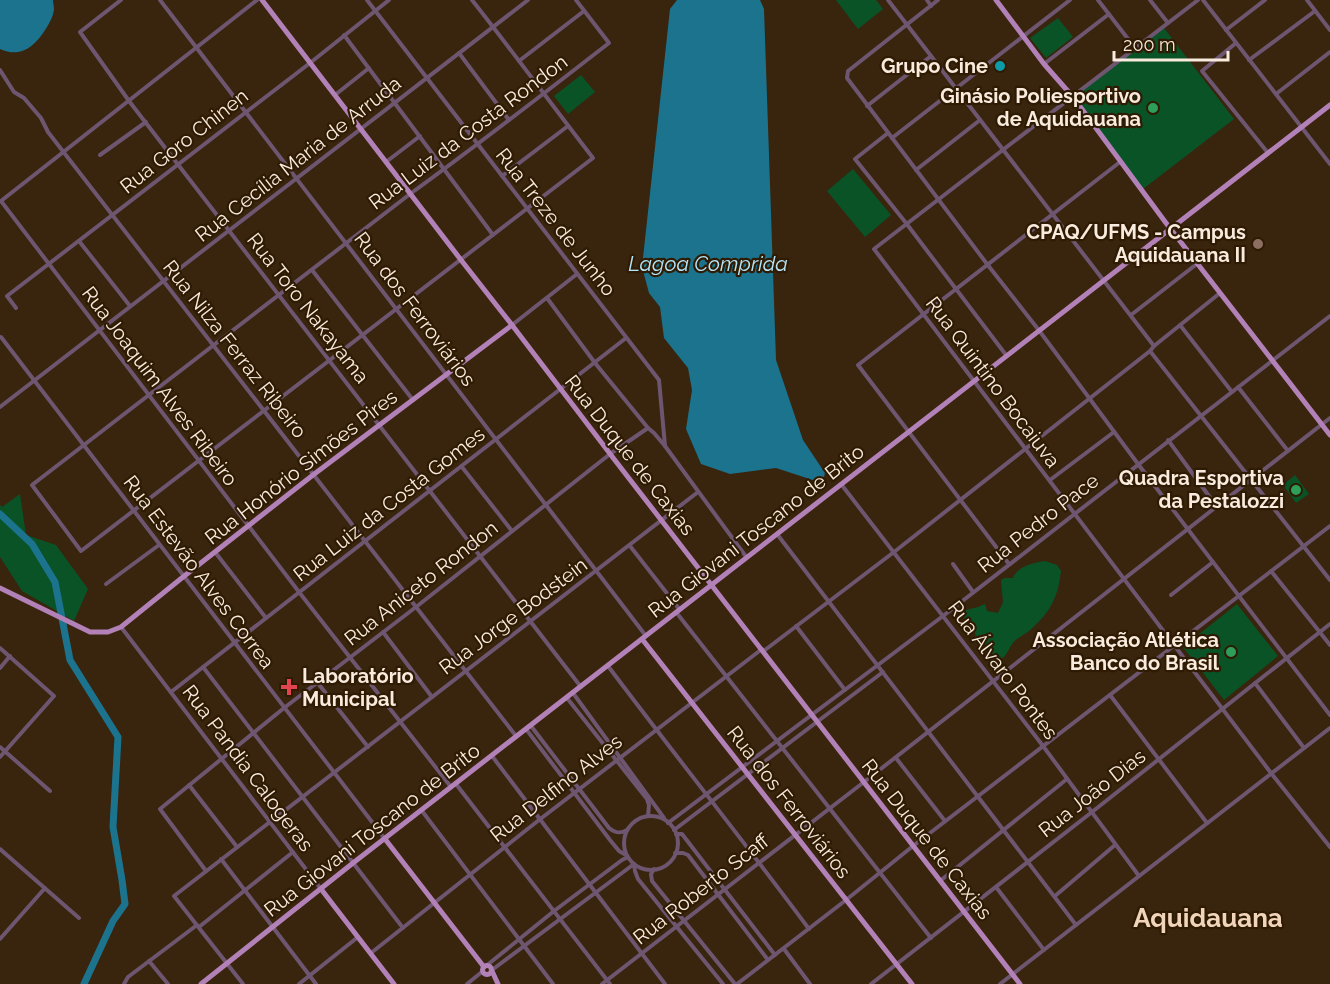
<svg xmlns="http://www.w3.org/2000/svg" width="1330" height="984" viewBox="0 0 1330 984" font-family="Raleway,sans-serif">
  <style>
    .green { fill: #0a5327 }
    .water { fill: #1b738e }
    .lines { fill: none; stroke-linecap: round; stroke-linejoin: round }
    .river { stroke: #1b738e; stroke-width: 7 }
    .minor { stroke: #6e5670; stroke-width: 4 }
    .major { stroke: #b181b7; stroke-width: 5 }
    .culture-dot { fill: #0f9aa8; stroke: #2f1b03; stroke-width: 2 }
    .leisure-dot { fill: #2e9e5b; stroke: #2f1b03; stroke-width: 2 }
    .education-dot { fill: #8d6e63; stroke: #2f1b03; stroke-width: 2 }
    .health-dot { fill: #e0444e; stroke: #2f1b03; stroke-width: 2 }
    .labels { text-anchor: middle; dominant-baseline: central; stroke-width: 4.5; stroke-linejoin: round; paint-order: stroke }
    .poi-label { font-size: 20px; font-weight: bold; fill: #f9ebdd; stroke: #2f1b03; text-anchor: end }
    .street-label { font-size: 20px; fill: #f9ebdd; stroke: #2f1b03 }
    .water-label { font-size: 21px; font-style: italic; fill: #b4e5f8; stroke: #2f1b03 }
    .district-label { font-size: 26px; font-weight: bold; fill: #f1d5ba; stroke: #2f1b03 }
  </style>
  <rect width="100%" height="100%" fill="#39240d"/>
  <!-- green -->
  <g class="green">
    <polygon points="836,0 876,0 883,9 858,29"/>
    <polygon points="1058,18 1073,37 1046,58 1030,38"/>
    <polygon points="1164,28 1234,119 1143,189 1073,97"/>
    <polygon points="581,75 595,92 568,114 554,96"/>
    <polygon points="853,169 891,215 865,237 827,191"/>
    <polygon points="1295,475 1309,494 1296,503 1283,485"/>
    <polygon points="20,494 26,535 56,545 88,589 74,621 22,591 0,557 0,505 2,507"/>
    <path d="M1045,561L1057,565L1061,571C1058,598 1050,613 1029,631C1025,634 1021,636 1017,639C1010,644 1009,652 1003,658L989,656L984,652L983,645L979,642L972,643L976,635L969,622L964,618L966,610L978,607L985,604L987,611L998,613L1003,602L1001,580L1005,578H1013C1018,566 1032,563 1045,561Z"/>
    <polygon points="1237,604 1278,656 1224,700 1183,647"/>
  </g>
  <!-- water -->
  <g class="water">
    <path d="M0,0H53C53,3 54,6 54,10C53,16 50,22 47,27C36,45 22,59 0,49Z"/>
    <polygon points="677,0 760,0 764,9 776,360 803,440 825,473 822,483 776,468 730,474 701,464 686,429 692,390 688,368 664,338 660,307 649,293 642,267 670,9"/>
  </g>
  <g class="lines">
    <!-- river -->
    <polyline class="river" points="0,514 32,544 55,582 70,660 118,737 113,827 122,880 125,904 113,921 84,984"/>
    <!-- minor -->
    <g class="minor">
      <polyline points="121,0 80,32 129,101 581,687"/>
      <polyline points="160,0 646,636"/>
      <polyline points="257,0 1,201 299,592 451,787"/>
      <polyline points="367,0 659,380 665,446"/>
      <path d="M472,0C513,52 552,105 593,158L81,551L32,485L410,194C478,145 543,94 609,43L576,0"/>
      <polyline points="888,0 1154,346"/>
      <polyline points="927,0 931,6"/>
      <polyline points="938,0 848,71 847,78 987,264 1041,333 1138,464 1330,715"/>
      <polyline points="1098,0 1135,48"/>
      <polyline points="1150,0 1168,23"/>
      <polyline points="1198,0 874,249 1271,773 1330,847"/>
      <polyline points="1203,0 1330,164"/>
      <polyline points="1307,0 1330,30"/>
      <polyline points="1226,30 1265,0"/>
      <polyline points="344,35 493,235"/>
      <polyline points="1236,43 1202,71 1268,153"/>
      <polyline points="459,53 509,120"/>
      <polyline points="1249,60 1315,11"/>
      <polyline points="519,61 584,11"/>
      <polyline points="1044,64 1109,14"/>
      <polyline points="0,70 14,92 24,98 41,118 48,132 516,736"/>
      <polyline points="1276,94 1330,52"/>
      <polyline points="335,95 369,68"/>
      <polyline points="867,106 931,56"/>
      <polyline points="888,133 855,159 906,223 1006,355"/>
      <polyline points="892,138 1070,0"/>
      <polyline points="100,155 146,122"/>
      <polyline points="386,162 420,136"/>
      <polyline points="916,170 980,120"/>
      <polyline points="502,176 568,126"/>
      <polyline points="79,241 130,306"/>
      <polyline points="312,270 413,400"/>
      <polyline points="547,298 595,363 648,428 654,433 665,446 747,558"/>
      <polyline points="16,308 7,296 310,63 389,0"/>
      <polyline points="1131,315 1198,263"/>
      <polyline points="512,325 577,274"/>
      <polyline points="1180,325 1232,392"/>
      <polyline points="1,337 385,839"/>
      <polyline points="1150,351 1330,580"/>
      <polyline points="1238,387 1288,451"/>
      <polyline points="0,407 528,0"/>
      <polyline points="1168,440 1217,507"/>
      <polyline points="462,467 512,531"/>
      <polyline points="1050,480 1114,432"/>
      <polyline points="841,484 1043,746 1139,876"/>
      <polyline points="777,534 1076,925"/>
      <polyline points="630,546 680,610"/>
      <polyline points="215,552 266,618"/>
      <polyline points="953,564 973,592"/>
      <polyline points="1009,564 858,365 1120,162"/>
      <polyline points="1271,571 1330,645"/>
      <polyline points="106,584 159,545"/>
      <polyline points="1171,595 1213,562"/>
      <polyline points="676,612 931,938"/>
      <polyline points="796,626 845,690"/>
      <polyline points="121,627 321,889"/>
      <polyline points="383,632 432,697"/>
      <polyline points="0,648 54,696 0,757"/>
      <polyline points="765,650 894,552 1150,351 1154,346 1220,293"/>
      <path d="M608,666C674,754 743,840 809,929"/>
      <polyline points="203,667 403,928"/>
      <polyline points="0,668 10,656"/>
      <polyline points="317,682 368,747"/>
      <polyline points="1255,683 1304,748"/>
      <polyline points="171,692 626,338"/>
      <polyline points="573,693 664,818"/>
      <polyline points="1110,695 1207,823"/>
      <polyline points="567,698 647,799 649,805 648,816"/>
      <path d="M531,726L609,828C615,833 620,834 627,830"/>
      <polyline points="526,729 610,840 619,851 626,855"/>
      <polyline points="0,747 50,791"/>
      <polyline points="492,756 665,984"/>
      <polyline points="896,758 945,821"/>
      <polyline points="456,784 610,984"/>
      <polyline points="189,785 237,847"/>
      <polyline points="422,811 553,984"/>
      <circle cx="651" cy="843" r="27"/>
      <polyline points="668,823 943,616 1330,316"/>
      <polyline points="674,830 883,672"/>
      <polyline points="676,834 682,834 775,955"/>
      <polyline points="0,849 79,918"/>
      <polyline points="675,853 683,853 688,855 768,960"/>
      <polyline points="221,859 316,984"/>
      <polyline points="654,869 651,874 652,881 735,984"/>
      <polyline points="206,871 160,809 284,708 416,607 610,454 648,428"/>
      <polyline points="940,881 1067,779"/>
      <polyline points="996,887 1044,950"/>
      <polyline points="1055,896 1115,845"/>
      <polyline points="199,927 293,852"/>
      <polyline points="0,939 45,888"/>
      <polyline points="784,949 810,984"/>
      <polyline points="371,953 539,820 762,649"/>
      <polyline points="149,961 168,984"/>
      <polyline points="486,966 554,911 622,860 628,857"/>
      <polyline points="492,970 634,864 635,871 638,879 723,984"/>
      <polyline points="124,984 128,977 197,925"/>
      <polyline points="243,984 174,896 698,492"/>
      <polyline points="299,984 358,937"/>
      <polyline points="467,984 483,971"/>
      <polyline points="602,984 864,782 1330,418"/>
      <polyline points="737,984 846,900 913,846 1330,526"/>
      <polyline points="871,984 1092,812 1330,624"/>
      <polyline points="1000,984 1330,728"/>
    </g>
    <!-- major -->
    <g class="major">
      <polyline points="262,0 461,260 512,325 614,459 1020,984"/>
      <polyline points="996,0 1044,64 1073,97 1166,223 1330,435"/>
      <polyline points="0,588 90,632 108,632 121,627 183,577 313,475 512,325"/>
      <polyline points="642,639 912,984"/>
      <polyline points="385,839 484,967"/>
      <polyline points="321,889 394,984"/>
      <circle cx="487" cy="970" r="4.5"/>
      <polyline points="492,971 498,984"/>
      <polyline points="201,984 353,863 1330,105"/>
    </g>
  </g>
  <!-- markers -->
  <circle class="culture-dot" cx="1000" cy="66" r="6"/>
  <g class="leisure-dot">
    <circle cx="1153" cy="108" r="6"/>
    <circle cx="1296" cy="490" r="6"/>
    <circle cx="1231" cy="652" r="6"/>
  </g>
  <circle class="education-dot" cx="1258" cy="244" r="6"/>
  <path class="health-dot" d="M286 678h6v6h6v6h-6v6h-6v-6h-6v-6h6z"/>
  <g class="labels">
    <!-- poi labels -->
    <g class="poi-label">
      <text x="988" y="66">Grupo Cine</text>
      <text x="1141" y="96">Ginásio Poliesportivo<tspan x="1141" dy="23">de Aquidauana</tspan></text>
      <text x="1246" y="232">CPAQ/UFMS - Campus<tspan x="1246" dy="23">Aquidauana II</tspan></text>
      <text x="1284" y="478">Quadra Esportiva<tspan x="1284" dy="23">da Pestalozzi</tspan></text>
      <text x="1219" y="640">Associação Atlética<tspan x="1219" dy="23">Banco do Brasil</tspan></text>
      <text x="302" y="676" text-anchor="start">Laboratório<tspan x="302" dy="23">Municipal</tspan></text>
    </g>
    <!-- street labels -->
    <g class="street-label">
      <text transform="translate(468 132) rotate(-37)">Rua Luiz da Costa Rondon</text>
      <text transform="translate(184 141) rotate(-38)">Rua Goro Chinen</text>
      <text transform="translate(298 159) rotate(-38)">Rua Cecília Maria de Arruda</text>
      <text transform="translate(556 222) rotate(52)">Rua Treze de Junho</text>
      <text transform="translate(308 308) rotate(52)">Rua Toro Nakayama</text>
      <text transform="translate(415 309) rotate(53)">Rua dos Ferroviários</text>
      <text transform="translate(235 349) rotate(52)">Rua Nilza Ferraz Ribeiro</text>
      <text transform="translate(993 382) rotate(53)">Rua Quintino Bocaiuva</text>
      <text transform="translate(160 386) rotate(53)">Rua Joaquim Alves Ribeiro</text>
      <text transform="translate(630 455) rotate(52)">Rua Duque de Caxias</text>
      <text transform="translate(301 467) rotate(-38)">Rua Honório Simões Pires</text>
      <text transform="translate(389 504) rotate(-38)">Rua Luiz da Costa Gomes</text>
      <text transform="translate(1038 523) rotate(-38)">Rua Pedro Pace</text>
      <text transform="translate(756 531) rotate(-38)">Rua Giovani Toscano de Brito</text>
      <text transform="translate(199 572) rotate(53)">Rua Estevão Alves Correa</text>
      <text transform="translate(421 583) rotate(-38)">Rua Aniceto Rondon</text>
      <text transform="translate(513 616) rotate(-37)">Rua Jorge Bodstein</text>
      <text transform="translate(1003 670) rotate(53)">Rua Álvaro Pontes</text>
      <text transform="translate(248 768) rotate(53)">Rua Pandia Calogeras</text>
      <text transform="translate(556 788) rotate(-38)">Rua Delfino Alves</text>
      <text transform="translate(1092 793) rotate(-38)">Rua João Dias</text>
      <text transform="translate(789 802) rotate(52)">Rua dos Ferroviários</text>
      <text transform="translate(372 830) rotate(-38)">Rua Giovani Toscano de Brito</text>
      <text transform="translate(927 839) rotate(52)">Rua Duque de Caxias</text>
      <text transform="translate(701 889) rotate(-38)">Rua Roberto Scaff</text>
    </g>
    <!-- water labels -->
    <g class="water-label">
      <text x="708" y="263">Lagoa Comprida</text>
    </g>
    <!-- district labels -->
    <g class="district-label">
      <text x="1208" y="918">Aquidauana</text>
    </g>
  </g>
  <!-- scale -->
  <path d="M1114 51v9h114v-9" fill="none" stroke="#f9ebdd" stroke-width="3"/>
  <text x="1123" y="51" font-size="18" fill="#f9ebdd" stroke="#2f1b03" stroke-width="4.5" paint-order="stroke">200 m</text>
</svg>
